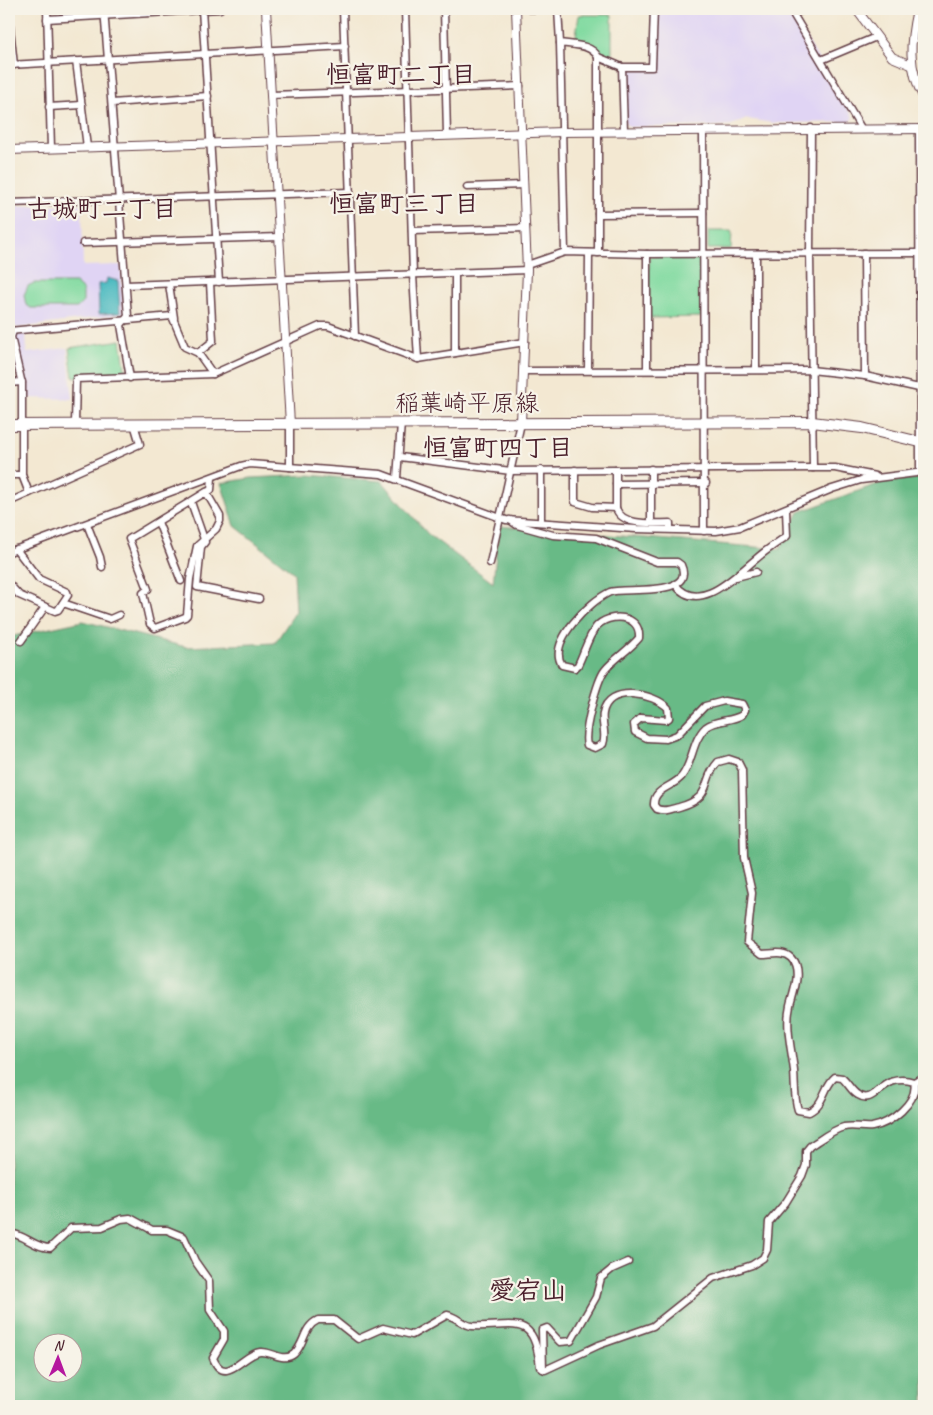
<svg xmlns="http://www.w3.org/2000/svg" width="933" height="1415" viewBox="0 0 933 1415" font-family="Caveat,'Klee One',sans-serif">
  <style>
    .built { fill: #e0d4f4 }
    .green { fill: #81daa0; stroke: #667c66 }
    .forest { fill: #68ba86; stroke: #596c58; fill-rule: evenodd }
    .water { fill: #4ab9c0; stroke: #4a6c76 }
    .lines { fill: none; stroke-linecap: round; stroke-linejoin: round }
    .minor-casing { stroke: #633d44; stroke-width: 9 }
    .tertiary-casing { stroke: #633d44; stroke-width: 10 }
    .primary-casing { stroke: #633d44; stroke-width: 12 }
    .minor { stroke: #fff; stroke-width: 6 }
    .tertiary { stroke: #fff; stroke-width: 8 }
    .primary { stroke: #fff; stroke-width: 10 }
    .labels { text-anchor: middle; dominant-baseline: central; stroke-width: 4.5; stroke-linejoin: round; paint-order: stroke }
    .street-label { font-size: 24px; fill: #4a1f2b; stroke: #f7f3e8 }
    .neighbourhood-label { font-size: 25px; font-weight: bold; fill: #4a1f2b; stroke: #f7f3e8 }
    .quarter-label { font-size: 26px; font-weight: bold; fill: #4a1f2b; stroke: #f7f3e8 }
  </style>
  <rect width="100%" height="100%" fill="#f7f3e8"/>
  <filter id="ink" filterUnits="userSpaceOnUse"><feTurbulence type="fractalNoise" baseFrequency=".02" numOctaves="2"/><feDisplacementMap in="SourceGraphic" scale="10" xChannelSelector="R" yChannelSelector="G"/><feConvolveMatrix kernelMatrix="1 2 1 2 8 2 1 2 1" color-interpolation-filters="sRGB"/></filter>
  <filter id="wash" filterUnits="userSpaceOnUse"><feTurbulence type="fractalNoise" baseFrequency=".0096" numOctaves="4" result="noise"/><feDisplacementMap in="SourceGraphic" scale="20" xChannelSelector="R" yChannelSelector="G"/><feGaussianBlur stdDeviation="1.12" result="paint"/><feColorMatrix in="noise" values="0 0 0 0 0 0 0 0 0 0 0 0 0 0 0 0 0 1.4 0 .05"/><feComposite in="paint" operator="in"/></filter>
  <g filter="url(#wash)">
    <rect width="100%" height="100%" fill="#f3e8d2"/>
    <!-- built -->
    <g class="built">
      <polygon points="657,9 789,9 853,117 850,122 774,123 747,119 731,125 713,126 629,127 625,123 625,69 655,69"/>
      <polygon points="82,204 83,266 121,265 124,314 17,328 13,324 9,291 9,206"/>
      <polygon points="924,255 924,432 923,256"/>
      <polygon points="26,333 27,353 67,348 73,399 25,398 25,379 15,339 16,335"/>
    </g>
    <!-- green -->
    <g class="green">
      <polygon points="579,15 612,15 612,60 595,46 575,42"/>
      <polygon points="708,231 732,231 731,249 708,249"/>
      <polygon points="651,256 699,256 701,258 701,317 649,318 649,258"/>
      <polygon points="34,283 75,283 83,290 83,302 77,308 31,308 26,305 24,295 28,286"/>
      <polygon points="121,340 126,375 73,377 69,348"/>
    </g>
    <!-- forest -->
    <path class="forest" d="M308,475L382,481L428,534L493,583L499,526L780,549L799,512L886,481L924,478V1406H9V637L83,621L186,647L275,643L296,611L294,573L235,526L221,483L251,478ZM42,1342H72V1372H42Z"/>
    <!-- water -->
    <polygon class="water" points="107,278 118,281 120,313 99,314 98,284 106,283"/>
  </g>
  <g filter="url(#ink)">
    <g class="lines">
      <!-- minor casing -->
      <g class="minor-casing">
        <g id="minor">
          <polyline points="47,9 51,148"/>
          <polyline points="104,9 128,316 121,325 130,378"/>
          <polyline points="202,9 219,282"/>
          <polyline points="343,9 355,336"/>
          <polyline points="405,9 413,275 418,359"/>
          <polyline points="444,9 447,135"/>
          <polyline points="530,9 558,9 560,43"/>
          <polyline points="790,9 861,128"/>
          <polyline points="793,13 808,9"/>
          <polyline points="9,19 14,65"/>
          <polyline points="47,19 220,9"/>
          <polyline points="598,57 598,253"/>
          <polyline points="821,60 876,37"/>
          <polyline points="76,61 87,147"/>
          <polyline points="9,65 345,46"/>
          <polyline points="271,95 520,86"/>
          <polyline points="112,103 208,96"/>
          <polyline points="49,107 82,105"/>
          <polyline points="811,128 810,254 813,468"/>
          <polyline points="919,129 920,472"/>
          <polyline points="703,130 704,531"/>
          <polyline points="624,131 622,67 652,67 654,9"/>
          <polyline points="467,187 523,185"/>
          <polyline points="9,203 350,192"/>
          <polyline points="598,214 703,213"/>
          <polyline points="412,231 526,228"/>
          <polyline points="83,243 279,237"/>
          <path d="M565,252L560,43C573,45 591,44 598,57L622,67"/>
          <polyline points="864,253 865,376"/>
          <polyline points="527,265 565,252 647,254 924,253"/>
          <polyline points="455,274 455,353"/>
          <polyline points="169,284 174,318"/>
          <polyline points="126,285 527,270"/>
          <polyline points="9,331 172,316 185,347 198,353 213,374"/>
          <polyline points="13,331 11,337 22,384 22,475 29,493"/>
          <polyline points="198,353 213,341 210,282"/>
          <polyline points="588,369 589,253"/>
          <polyline points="756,369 756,254"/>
          <polyline points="647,370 647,254"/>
          <polyline points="524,371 811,370 865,376 919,388"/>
          <polyline points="9,383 22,382"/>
          <polyline points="75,424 76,379 213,374 320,326 328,326 418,359 525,342"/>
          <polyline points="400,457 511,471 813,468 835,468 875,476"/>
          <polyline points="290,467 290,424"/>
          <polyline points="651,469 651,523"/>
          <polyline points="541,470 541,522"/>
          <polyline points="575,470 575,502 592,507 616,508 616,470"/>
          <polyline points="9,475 22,475"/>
          <polyline points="397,478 401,423"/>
          <polyline points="616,484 706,483"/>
          <polyline points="206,492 129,539 148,589 143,593 150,624 155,628 185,617 187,615 190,579 197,546 216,529 220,521 220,516 206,492 211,490 212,478"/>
          <polyline points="9,502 140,444 134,424"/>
          <polyline points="191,502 205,542 201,547 197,587 259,599"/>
          <path d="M616,508C622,527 654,523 670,523V529"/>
          <polyline points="158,522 181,581"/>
          <polyline points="87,524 100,557 102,567"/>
          <polyline points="9,552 241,466 250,464 381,474 506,520 636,529 716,531 740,527 832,489 861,480 924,472"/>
          <polyline points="490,563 521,423"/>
          <polyline points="736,577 756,572"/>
          <polyline points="9,584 19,595 55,611 58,610 68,595 67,592 39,579 16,549"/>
          <path d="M675,584C698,616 736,575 756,559C766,550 777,543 787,536L786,510"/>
          <polyline points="63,603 110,619 119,615"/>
          <polyline points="21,641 45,607"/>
          <polyline points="914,1082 924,1076"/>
          <path d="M9,1233C24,1234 35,1248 50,1248L71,1228L102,1227L121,1219L130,1218L152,1230H167L184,1237L195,1261L209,1281L210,1310L224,1331V1339L213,1358C225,1388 244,1353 260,1352C272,1351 283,1363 294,1354C305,1344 303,1327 318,1320H334L358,1339L383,1328L412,1335L447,1315C457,1317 463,1325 472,1326C515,1328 534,1311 540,1367L545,1370L599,1345L653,1326L713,1278L752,1265L763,1258L767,1250L769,1222L786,1202L802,1176L806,1165V1151L810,1146C820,1140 832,1130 844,1127C853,1125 863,1128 872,1127C890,1124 919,1102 914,1082C881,1071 877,1107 858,1095C851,1091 848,1083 842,1078L835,1077C823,1087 825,1104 809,1112L798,1110C794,1098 795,1084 794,1071C792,1051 785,1027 790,1006C793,993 803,970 791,958C783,950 772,954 762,954L747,942L752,893L744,858L742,770L738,762L729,759L718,762C700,781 715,797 679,807C671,809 665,812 657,809L654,805C653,788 674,787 682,776C693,762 692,740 706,727C716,719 731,722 742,715L745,710L742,704L724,701L705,706L677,735L666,739L647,738L635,732L634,724L641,718L666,720L669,718L668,708C654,693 608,684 603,713C601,723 607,734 603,744L595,748L587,745C583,733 597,680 605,670C615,658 629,650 639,638C641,614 609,612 596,627C588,637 584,653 578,665L575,668L562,665C547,642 590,601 610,592C623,587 696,598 681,565L677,562H657L596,538L553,535L517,525L510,520"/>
          <polyline points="543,1369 542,1330 547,1328 560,1342 571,1341 596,1297 601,1278 612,1269 628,1262"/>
        </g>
      </g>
      <!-- tertiary casing -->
      <g class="tertiary-casing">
        <g id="tertiary">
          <polyline points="266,9 290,424"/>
          <polyline points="516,9 527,270 521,423"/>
          <polyline points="856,9 892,57 911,65"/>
          <path d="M917,9C910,41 907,68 924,98"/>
          <polyline points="9,150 562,132 924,129"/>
        </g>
      </g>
      <!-- primary casing -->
      <g class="primary-casing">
        <polyline id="primary" points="9,425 812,422 862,428 924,443"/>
      </g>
      <!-- minor -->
      <use href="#minor" class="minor"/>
      <!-- tertiary -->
      <use href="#tertiary" class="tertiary"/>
      <!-- primary -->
      <use href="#primary" class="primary"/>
    </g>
  </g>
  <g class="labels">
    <!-- street labels -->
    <g class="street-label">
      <text x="467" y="403">稲葉崎平原線</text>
    </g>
    <!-- neighbourhood labels -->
    <g class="neighbourhood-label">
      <text x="401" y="75">恒富町二丁目</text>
      <text x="404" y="204">恒富町三丁目</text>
      <text x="102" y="209">古城町二丁目</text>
      <text x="498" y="448">恒富町四丁目</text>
    </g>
    <!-- quarter labels -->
    <g class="quarter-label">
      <text x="528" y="1290">愛宕山</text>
    </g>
  </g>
  <!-- margin -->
  <rect width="933" height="1415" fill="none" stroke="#f7f3e8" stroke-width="30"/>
  <!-- north arrow -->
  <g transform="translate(58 1358) rotate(1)"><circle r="24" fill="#f7f3e8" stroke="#b29e9c"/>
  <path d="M0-4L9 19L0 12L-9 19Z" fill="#b5179e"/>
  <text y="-8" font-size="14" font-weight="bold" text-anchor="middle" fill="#4a1f2b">N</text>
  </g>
</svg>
